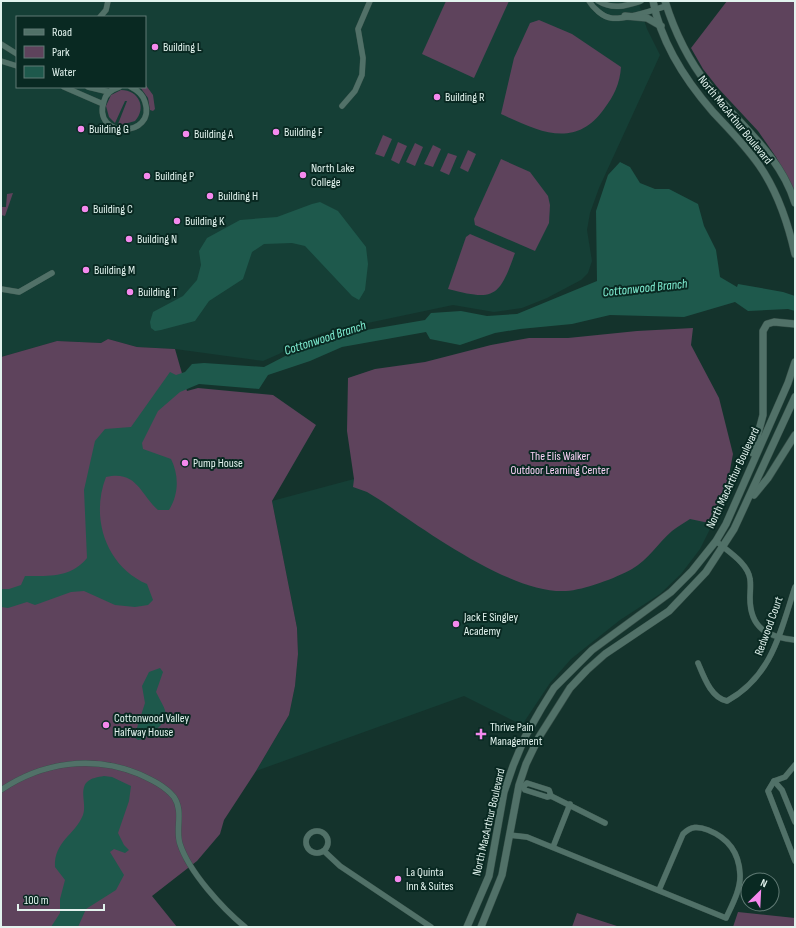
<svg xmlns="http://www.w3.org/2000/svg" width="796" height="928" viewBox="0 0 796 928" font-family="'Sofia Sans Condensed',sans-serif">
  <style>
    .built { fill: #153f36; fill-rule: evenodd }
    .green { fill: #5e435c }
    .water { fill: #1e594c }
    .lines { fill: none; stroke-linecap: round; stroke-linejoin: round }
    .minor-casing { stroke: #364f48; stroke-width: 6 }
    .secondary-casing { stroke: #364f48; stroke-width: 8 }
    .minor { stroke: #517168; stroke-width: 5.5 }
    .secondary { stroke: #517168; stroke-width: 7 }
    .poi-dot { fill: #f589ee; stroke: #092922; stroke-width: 1.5 }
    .labels { text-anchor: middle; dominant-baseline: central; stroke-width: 4; stroke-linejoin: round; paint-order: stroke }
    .poi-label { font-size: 12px; fill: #e2f3ee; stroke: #092922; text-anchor: start }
    .street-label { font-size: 12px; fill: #e2f3ee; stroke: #092922 }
    .park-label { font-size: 12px; fill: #fbd2f7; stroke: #092922 }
    .water-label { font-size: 13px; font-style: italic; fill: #81f0d4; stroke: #092922 }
  </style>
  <rect width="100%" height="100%" fill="#14332c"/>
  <!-- built -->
  <g class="built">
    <path d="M1,1H638L647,29L660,55L599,188L590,213L587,230L592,261L588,273L581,280L547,298L522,308L494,312L453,305L325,332L301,341L279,354L263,361L175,349L137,347L108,339L101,343L57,341L1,357ZM17,17H145V87H17Z"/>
    <polygon points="354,479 690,504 714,521 700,549 681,574 660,594 620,620 571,659 550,683 522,725 464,696 256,771 289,715 295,686 298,654 297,628 272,501"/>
  </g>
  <!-- green -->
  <g class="green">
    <polygon points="446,1 509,1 474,78 422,54"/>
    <polygon points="727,1 795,1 795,193 776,157 758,131 718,88 703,69 691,48"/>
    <path d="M539,20L572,34L621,67C620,83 614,96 604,109C575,150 538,131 501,114L514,58L530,23Z"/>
    <polygon points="145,84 153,95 155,109 153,111 150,110 148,98 140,87 145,87"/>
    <path d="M121,90C139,90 147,108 135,121L121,125L118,124L127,101H125L115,123L109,117L106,106L111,95Z"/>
    <polygon points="383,135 392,139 384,157 375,154"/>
    <polygon points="398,142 407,146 399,164 391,160"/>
    <polygon points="415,143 423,147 415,166 406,162"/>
    <polygon points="433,145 441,149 433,167 424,164"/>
    <polygon points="468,150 476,154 468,172 460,168"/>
    <polygon points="448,153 457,156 449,175 440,171"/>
    <polygon points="501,159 530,172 548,196 550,205 549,223 535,251 475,225 474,219"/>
    <polygon points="13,193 5,216 1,215 1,207 6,207 7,194"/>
    <path d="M470,234L515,253C499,298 494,301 448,289L466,237Z"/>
    <path d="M693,328L691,345L719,398L733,454L726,491L714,517L709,523L690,519C684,523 677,527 672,531C658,543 648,560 632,569C616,578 584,590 566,591C511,594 425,530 380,500L367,492L353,487L354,479L347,431L348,378L375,369L425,362L491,345L529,338H568L637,331Z"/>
    <polygon points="108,339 137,347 175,349 187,391 198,388 273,395 316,425 272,501 297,628 298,654 295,686 289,715 256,771 224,820 220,834 197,861 152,896 177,927 1,927 1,357 57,341 101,343"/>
    <polygon points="738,912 795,918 795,927 733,927"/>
    <polygon points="577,913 620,927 572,927"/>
  </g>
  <!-- water -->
  <g class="water">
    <path d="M620,162L630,167L640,183L655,189H669L698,204L704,226L716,250L720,277L737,287L738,284L783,292L795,296V311L788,309L748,311L735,302L684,317L610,315L572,324L520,329L495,333L460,345L430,339L426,332L342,347L310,361L268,375L259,389L199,384L180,392L158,411L142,443L143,449L171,459C179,475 179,494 169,510H158C140,494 137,470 106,477C90,518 106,566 147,584L153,600L148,605L135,607L115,605L84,591L71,592L35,605L27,602L8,608L1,607V589H9L21,585L25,576C49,576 71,578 87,558L84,490L95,441L105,429L131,427L170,372L176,375L185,372L192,364L204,363L264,367L326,335L343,334L425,320L431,313L461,311L487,316L517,314L597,281L596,211L608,175Z"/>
    <polygon points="320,202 338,211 366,247 368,264 365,290 359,300 352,296 305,246 292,243 264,244 252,252 243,279 209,301 195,321 161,330 155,331 151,328 150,322 153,312 183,296 197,280 201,265 199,251 207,238 240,220 277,217 312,204"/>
    <path d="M160,668L163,672L156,692C166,712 174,718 151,733C146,736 144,740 138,740L134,737L145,703L142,686L149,672Z"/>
    <path d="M104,776L112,777L131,786L129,801L118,833L124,845L129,850L125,853L114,849L110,852L124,875L116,890L86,909L78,927H51L60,913V899L65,880L55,867C54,841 75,835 83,815C87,805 79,790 87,782C91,778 98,777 104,776Z"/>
  </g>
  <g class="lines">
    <!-- minor casing -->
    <g class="minor-casing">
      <g id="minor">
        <path d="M589,1C593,8 603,17 611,18C626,20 652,10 667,6"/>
        <path d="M598,1C613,10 625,6 641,1"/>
        <polyline points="100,17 106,10 108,1"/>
        <polyline points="1,44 17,54"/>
        <polyline points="1,61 17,66"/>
        <polyline points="64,87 103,104"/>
        <polyline points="88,87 109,92"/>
        <path d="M119,87C112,89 106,93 104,101C91,139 157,138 145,102C143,94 137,90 131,87"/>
        <polyline points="342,106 355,91 362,75 363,58 358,29 370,1"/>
        <polyline points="1,289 19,292 52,273"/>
        <path d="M716,541C727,551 748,563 750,579C751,585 750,592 750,598C750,628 767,637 795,640"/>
        <path d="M698,663C704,677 711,698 727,701C772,676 780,633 795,587"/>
        <polyline points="795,765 785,777 774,781 768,791 795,861"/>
        <polyline points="774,781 782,790 795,822"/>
        <polyline points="519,785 523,787 525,790 547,797 551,796 605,823"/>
        <polyline points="523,787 527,783 549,790 551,796"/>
        <path d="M1,790C43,762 92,755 139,774C152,780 165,786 174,797C184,812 175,829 180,844C189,872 223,909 245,927"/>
        <circle cx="317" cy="842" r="11"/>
        <path d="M509,835L527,837L726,918C732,905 741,889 740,874C739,852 728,838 708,830C698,826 691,826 683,834L659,890"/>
        <polyline points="553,847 570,804"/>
        <polyline points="324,851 340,866 431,927"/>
      </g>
    </g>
    <!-- secondary casing -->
    <g class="secondary-casing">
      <g id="secondary">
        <path d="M653,1C661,42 686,81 713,112C729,129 745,145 759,165C778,192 788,223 795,254"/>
        <path d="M665,1C674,30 689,61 708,85C738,124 780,154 795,203"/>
        <polyline points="625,16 647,18 661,26"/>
        <polyline points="753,453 763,415 763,331 767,324 774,322 795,324"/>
        <polyline points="754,495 768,478 795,435"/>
        <polyline points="467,927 489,876 504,792 513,766 525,737 541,709 554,688 592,650 671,592 692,571 716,541 726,524 788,383 795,362"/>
        <polyline points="481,927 502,875 519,785 526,764 539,737 570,688 587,670 605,654 669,611 706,572 734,529 795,397"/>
      </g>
    </g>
    <!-- minor -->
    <use href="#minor" class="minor"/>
    <!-- secondary -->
    <use href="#secondary" class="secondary"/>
  </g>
  <!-- markers -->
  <g class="poi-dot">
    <circle cx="155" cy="47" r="4"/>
    <circle cx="437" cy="97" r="4"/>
    <circle cx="81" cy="129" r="4"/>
    <circle cx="276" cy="132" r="4"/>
    <circle cx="186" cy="134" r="4"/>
    <circle cx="303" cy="175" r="4"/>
    <circle cx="147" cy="176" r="4"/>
    <circle cx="210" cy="196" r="4"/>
    <circle cx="85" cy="209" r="4"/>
    <circle cx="177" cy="221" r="4"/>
    <circle cx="129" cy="239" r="4"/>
    <circle cx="86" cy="270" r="4"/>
    <circle cx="130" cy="292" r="4"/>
    <circle cx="185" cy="463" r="4"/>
    <circle cx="456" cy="624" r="4"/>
    <circle cx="106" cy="725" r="4"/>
    <path d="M479 728h4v4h4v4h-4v4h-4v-4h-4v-4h4z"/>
    <circle cx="398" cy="879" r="4"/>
  </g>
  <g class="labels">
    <!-- poi labels -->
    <g class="poi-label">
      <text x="163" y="47">Building L</text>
      <text x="445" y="97">Building R</text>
      <text x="89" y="129">Building G</text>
      <text x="284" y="132">Building F</text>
      <text x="194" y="134">Building A</text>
      <text x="311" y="168">North Lake<tspan x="311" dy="14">College</tspan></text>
      <text x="155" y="176">Building P</text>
      <text x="218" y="196">Building H</text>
      <text x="93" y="209">Building C</text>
      <text x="185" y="221">Building K</text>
      <text x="137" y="239">Building N</text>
      <text x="94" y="270">Building M</text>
      <text x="138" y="292">Building T</text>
      <text x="193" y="463">Pump House</text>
      <text x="464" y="617">Jack E Singley<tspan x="464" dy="14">Academy</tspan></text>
      <text x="114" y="718">Cottonwood Valley<tspan x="114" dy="14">Halfway House</tspan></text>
      <text x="490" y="727">Thrive Pain<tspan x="490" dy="14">Management</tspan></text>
      <text x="406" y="872">La Quinta<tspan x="406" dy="14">Inn &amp; Suites</tspan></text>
    </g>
    <!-- street labels -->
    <g class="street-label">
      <text transform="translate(735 120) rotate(51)">North MacArthur Boulevard</text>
      <text transform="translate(733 478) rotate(-65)">North MacArthur Boulevard</text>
      <text transform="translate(769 626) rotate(-70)">Redwood Court</text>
      <text transform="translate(489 822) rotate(-77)">North MacArthur Boulevard</text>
    </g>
    <!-- park labels -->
    <g class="park-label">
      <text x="560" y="456">The Elis Walker<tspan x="560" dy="14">Outdoor Learning Center</tspan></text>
    </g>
    <!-- water labels -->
    <g class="water-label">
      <text transform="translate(645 288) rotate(-6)">Cottonwood Branch</text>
      <text transform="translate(325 338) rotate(-18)">Cottonwood Branch</text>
    </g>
  </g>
  <!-- border -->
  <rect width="796" height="928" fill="none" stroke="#e2f3ee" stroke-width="4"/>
  <!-- legend -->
  <rect x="16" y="16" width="130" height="72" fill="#092922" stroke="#607a74"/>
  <rect x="24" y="29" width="20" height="6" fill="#517168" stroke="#607a74"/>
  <text x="52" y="36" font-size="12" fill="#e2f3ee">Road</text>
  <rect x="24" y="46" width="20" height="12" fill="#5e435c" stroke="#607a74"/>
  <text x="52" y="56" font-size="12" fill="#e2f3ee">Park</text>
  <rect x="24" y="66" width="20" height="12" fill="#1e594c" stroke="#607a74"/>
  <text x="52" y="76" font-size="12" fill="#e2f3ee">Water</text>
  <!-- north arrow -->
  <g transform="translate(760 892) rotate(24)"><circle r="19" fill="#092922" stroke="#607a74"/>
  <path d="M0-3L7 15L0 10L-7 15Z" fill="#f589ee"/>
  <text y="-6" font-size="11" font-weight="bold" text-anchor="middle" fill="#e2f3ee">N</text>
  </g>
  <!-- scale -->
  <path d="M18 904v6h86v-6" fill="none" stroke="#e2f3ee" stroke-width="2"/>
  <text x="24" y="904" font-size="12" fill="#e2f3ee" stroke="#092922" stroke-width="3" paint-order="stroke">100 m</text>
</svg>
